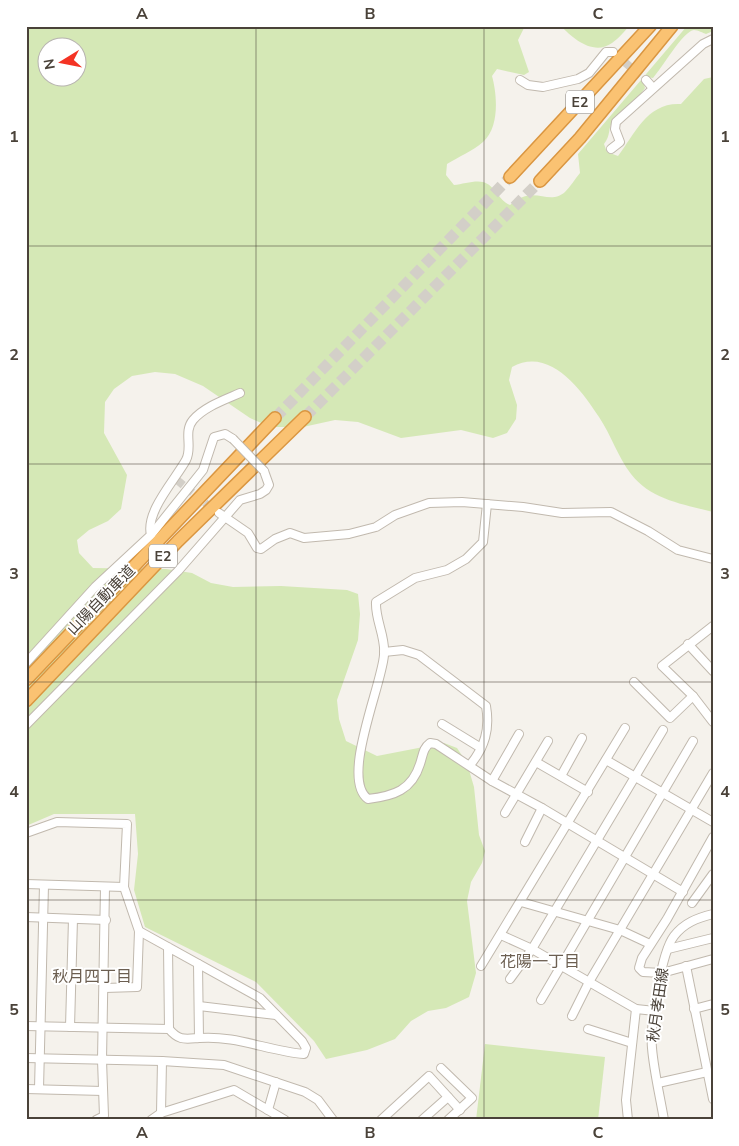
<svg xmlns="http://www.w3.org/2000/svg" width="739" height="1146" viewBox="0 0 739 1146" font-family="'Nunito Sans','Noto Sans JP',sans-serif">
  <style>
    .green { fill: #d5e8b6; fill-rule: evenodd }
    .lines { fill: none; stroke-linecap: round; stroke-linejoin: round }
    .minor-tunnel { stroke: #d3cfc8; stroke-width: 8; stroke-dasharray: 8 4; stroke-linecap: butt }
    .highway-tunnel { stroke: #d3cfc8; stroke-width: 11; stroke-dasharray: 11 5.5; stroke-linecap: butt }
    .minor-casing { stroke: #c1b9ae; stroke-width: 10 }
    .highway-casing { stroke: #da9641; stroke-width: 14 }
    .minor { stroke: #fff; stroke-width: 8 }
    .highway { stroke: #fac272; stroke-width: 11 }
    .minor-bridge-casing { stroke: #c1b9ae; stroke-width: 10; stroke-linecap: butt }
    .minor-bridge { stroke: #fff; stroke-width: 8 }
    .grid { fill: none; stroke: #4a4239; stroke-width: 1; stroke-opacity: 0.55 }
    .labels { text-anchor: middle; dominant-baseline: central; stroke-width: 4; stroke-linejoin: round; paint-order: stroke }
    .shield { fill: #fff; stroke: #807b74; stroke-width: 1 }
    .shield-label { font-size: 14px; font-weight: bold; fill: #4a4239 }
    .street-label { font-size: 15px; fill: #4a4239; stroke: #fff }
    .neighbourhood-label { font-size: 16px; fill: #6c5f51; stroke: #fff }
    .neatline { fill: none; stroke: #4a4239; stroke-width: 2 }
    .grid-label { font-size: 16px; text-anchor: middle; font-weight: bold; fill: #4a4239 }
  </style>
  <rect width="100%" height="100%" fill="#f5f2ec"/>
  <!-- green -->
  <g class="green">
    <path d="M26,26H525L518,40L529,72L524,75L497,69L492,76C497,94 500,127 483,142C473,151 458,157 447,164L446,175L454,185C463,184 475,180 483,182C495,185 498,200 510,205C535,183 547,207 565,192C570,187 575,179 580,173L578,154L687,26H713V31L706,34C703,33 698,30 694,30C683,31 662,68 653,78L647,77L643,81L645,88C636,102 621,109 612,123C608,128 611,135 604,144L607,152L618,156C635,134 647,102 681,104L704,79L713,77V512C683,504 651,500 631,474C618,457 611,435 599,417C581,389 549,346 512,367L509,380L517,405L516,419L507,433L493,438L461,430L401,438L358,422L335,420L303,427H270L250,418L203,386L175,374L155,372L132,376L114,389L105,402L104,433L127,475L121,509L108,521L89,530L77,540L79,553L93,568L166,569L192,573L211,583L233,587L281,586L347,590L358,594L360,614L358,640L337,700L339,719L346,741L377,756L444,743L457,748L467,763L474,787L479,835L485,851L482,863L471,882L467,901L476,973L469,997L446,1008L428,1011L411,1021L395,1039L367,1050L326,1059L314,1041L256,982L145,927L134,890L138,854L135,814H54L26,826ZM48,48H78V78H48Z"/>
    <path d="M561,26H629C624,32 618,39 612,43C594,56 573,39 561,26Z"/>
    <polygon points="485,1044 605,1057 598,1120 476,1120"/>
  </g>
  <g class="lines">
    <!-- minor-tunnel -->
    <g class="minor-tunnel">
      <polyline points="616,55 646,80"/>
      <polyline points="177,480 215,511"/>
    </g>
    <!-- highway-tunnel -->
    <g class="highway-tunnel">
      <polyline points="305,417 540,181"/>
      <polyline points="275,418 510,177"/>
    </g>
    <!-- minor casing -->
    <g class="minor-casing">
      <g id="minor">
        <polyline points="520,80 528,85 543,87 578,79 589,73 606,52 613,52"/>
        <polyline points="646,80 653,88"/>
        <polyline points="611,149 620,142 615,129 616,122 703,44 713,39"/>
        <path d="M487,504L483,542L466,559L447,570L415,578L376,602C375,620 386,637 384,655C382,685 340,779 368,799C394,796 412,790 420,764C423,755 423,748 430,743L436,744L492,781L542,808L683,892"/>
        <polyline points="219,513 248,533 257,548 261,549 275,539 290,533 304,538 349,534 376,527 395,515 429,503 462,502 523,507 562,513 611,512 648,531 678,550 713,559"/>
        <polyline points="151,535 203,470 214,437 225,434 233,439"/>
        <polyline points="713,626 662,666 693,696 713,722"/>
        <polyline points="688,644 713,671"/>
        <path d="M384,652L403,650L419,655L486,706C490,729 485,747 470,765"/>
        <path d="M26,663L95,587L151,535C145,512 175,480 186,460C193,447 183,432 193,420C204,407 224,400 240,393"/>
        <polyline points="634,682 670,718 693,696"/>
        <polyline points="442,724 481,748"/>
        <polyline points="26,725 178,571 240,500 260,494 266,490 269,485 264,471"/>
        <polyline points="606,760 713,822"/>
        <polyline points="536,762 588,792"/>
        <polyline points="561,776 582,738"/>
        <polyline points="492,781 519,734"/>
        <polyline points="505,813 548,741"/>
        <polyline points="26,833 57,822 127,824 124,887 139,931 137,987 105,988"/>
        <polyline points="713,837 667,919 642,958 639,968 643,972 662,973 713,959"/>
        <polyline points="525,842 542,808"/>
        <polyline points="26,884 124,887"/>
        <polyline points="521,902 620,930 650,944"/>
        <polyline points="692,903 713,874"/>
        <polyline points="26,917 106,920"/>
        <path d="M139,931L260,998L302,1041L306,1048L304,1054C268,1051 236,1035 199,1038C185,1039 179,1041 169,1029L168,947"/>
        <polyline points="501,935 532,949 636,1009 655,1011"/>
        <polyline points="668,949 713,938"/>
        <polyline points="198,964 199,1038"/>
        <polyline points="481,966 625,728"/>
        <polyline points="686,966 713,1099"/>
        <polyline points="510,979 532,949 663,730"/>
        <polyline points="541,1000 693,741"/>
        <polyline points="199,1006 276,1015"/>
        <polyline points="694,1009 713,1004"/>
        <polyline points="572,1016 589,982 713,773"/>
        <polyline points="26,1026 169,1029"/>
        <polyline points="70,1027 73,919"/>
        <polyline points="588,1029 632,1043"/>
        <polyline points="26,1058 162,1061 224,1065 305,1092 318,1100 333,1120"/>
        <polyline points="441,1068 472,1098 448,1120"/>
        <polyline points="658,1083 707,1072"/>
        <polyline points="26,1089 103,1091"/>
        <polyline points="39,1089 44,885"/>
        <polyline points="268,1110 276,1082"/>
        <polyline points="161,1113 162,1061"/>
        <polyline points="96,1120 104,1116 102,1060 105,887"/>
        <polyline points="151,1120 161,1113 234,1090 285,1120"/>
        <polyline points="381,1120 429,1076 460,1110"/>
        <polyline points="422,1120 448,1097"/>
        <polyline points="628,1120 626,1100 636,1009"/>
        <path d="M664,1120C660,1096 654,1072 652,1048C650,1026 661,953 674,936C684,923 697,918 713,914"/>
      </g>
    </g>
    <!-- highway casing -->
    <g class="highway-casing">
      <g id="highway">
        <polyline points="510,177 650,26"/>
        <polyline points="540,181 580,138 672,26"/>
        <polyline points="26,680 275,418"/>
        <polyline points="26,701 178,541 305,417"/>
      </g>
    </g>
    <!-- minor -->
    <use href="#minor" class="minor"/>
    <!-- highway -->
    <use href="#highway" class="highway"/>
    <!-- minor-bridge casing -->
    <g class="minor-bridge-casing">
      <polyline id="minor-bridge" points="233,439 264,471"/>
    </g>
    <!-- minor-bridge -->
    <use href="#minor-bridge" class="minor-bridge"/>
  </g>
  <!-- grid -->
  <path class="grid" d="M256,26V1120M484,26V1120M26,246H713M26,464H713M26,682H713M26,900H713"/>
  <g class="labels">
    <!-- shield labels -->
    <g class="shield">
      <rect x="566" y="90.5" width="28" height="23" rx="4"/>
      <rect x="149" y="544.5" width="28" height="23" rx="4"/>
    </g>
    <g class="shield-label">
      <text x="580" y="102">E2</text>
      <text x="163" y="556">E2</text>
    </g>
    <!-- street labels -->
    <g class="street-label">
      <text transform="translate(101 600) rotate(-46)">山陽自動車道</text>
      <text transform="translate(658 1005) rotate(-82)">秋月孝田線</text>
    </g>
    <!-- neighbourhood labels -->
    <g class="neighbourhood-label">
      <text x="540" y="962">花陽一丁目</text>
      <text x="92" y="977">秋月四丁目</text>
    </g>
  </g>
  <!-- border -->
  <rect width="739" height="1146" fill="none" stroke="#ffffff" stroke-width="55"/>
  <!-- north arrow -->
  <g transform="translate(62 62) rotate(260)"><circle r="24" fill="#ffffff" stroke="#b7b3b0"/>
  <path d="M0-4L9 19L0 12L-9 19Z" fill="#f43324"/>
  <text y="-8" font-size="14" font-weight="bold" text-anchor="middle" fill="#4a4239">N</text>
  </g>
  <rect x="28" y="28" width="684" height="1090" class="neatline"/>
  <g class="grid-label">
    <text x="142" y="19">A</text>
    <text x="370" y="19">B</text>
    <text x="598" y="19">C</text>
    <text x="14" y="142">1</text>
    <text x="725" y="142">1</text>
    <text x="14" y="360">2</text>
    <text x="725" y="360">2</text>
    <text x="14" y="579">3</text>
    <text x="725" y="579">3</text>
    <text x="14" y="797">4</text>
    <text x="725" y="797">4</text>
    <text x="14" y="1015">5</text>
    <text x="725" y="1015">5</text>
    <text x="142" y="1138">A</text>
    <text x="370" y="1138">B</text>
    <text x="598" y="1138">C</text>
  </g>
</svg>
